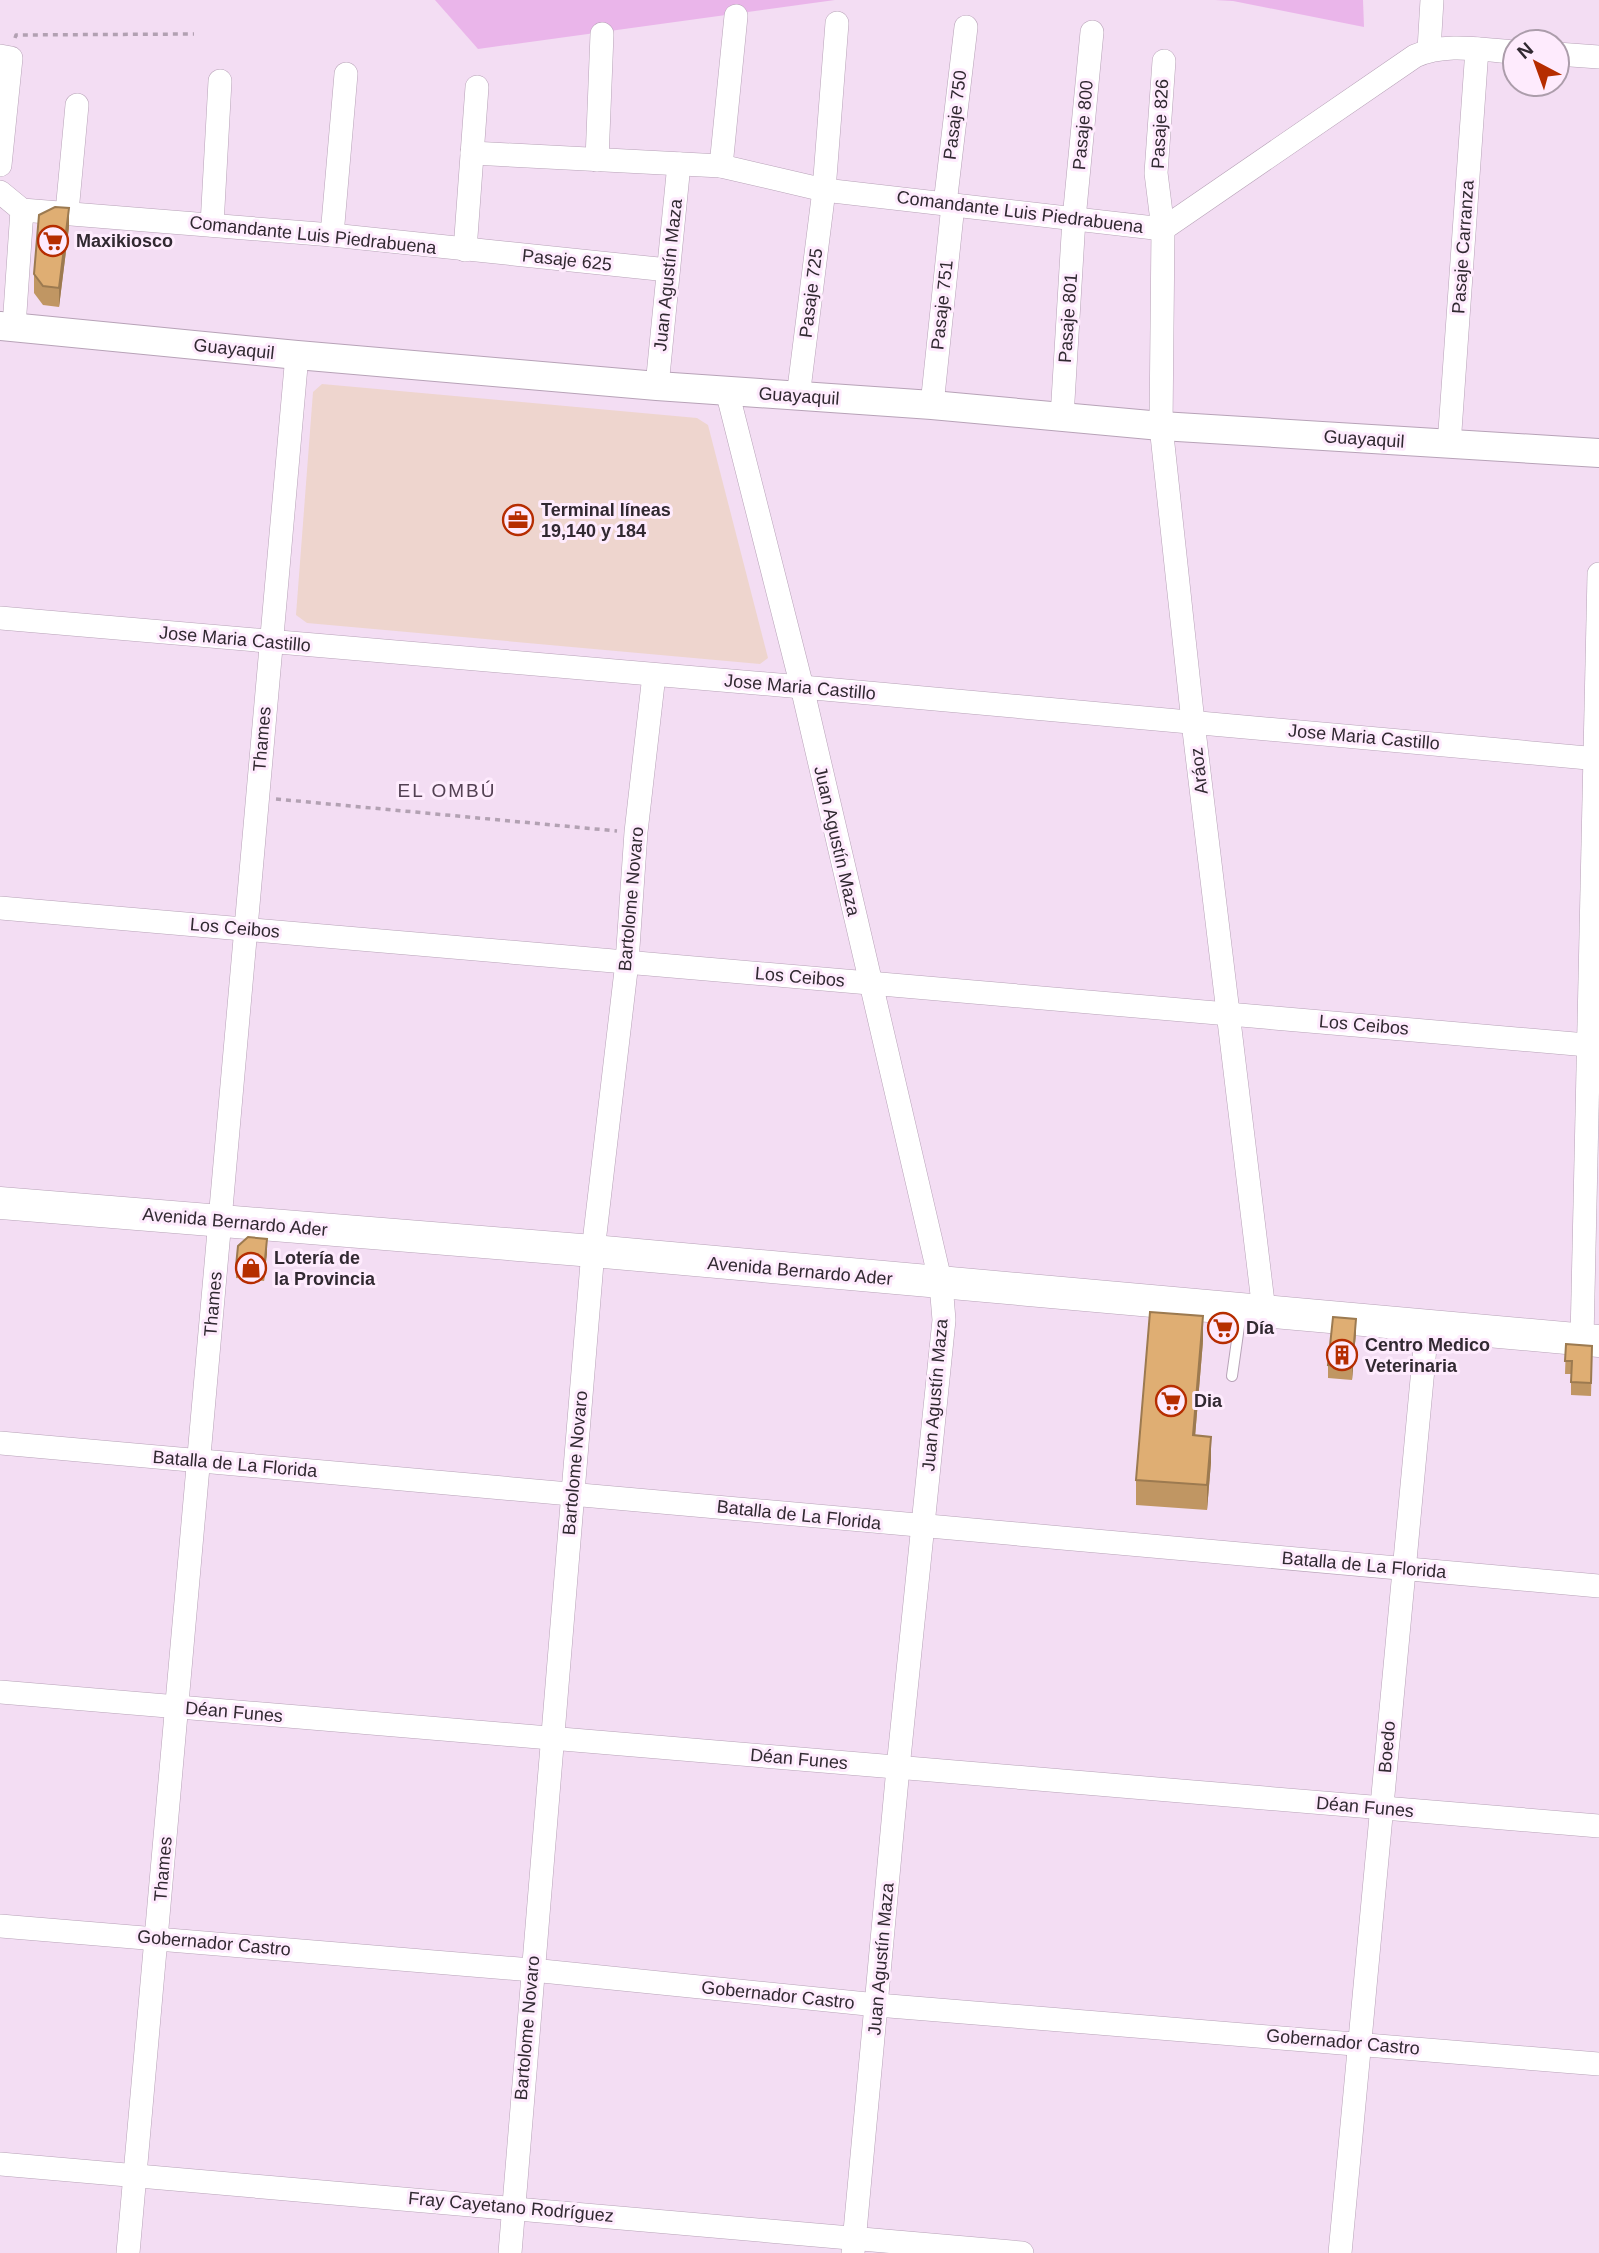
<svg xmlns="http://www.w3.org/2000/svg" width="1599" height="2253" viewBox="0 0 1599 2253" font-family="Arial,sans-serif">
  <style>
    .industrial { fill: #eed5ce }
    .green { fill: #eab5ea }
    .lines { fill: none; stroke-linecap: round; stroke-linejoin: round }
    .service-casing { stroke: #b7a2b7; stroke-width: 12 }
    .minor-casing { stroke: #b7a2b7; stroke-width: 24 }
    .tertiary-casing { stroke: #b7a2b7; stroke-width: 30 }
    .secondary-casing { stroke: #b7a2b7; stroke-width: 33 }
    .path { stroke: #b2a1b2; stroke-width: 3.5; stroke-dasharray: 5 5; stroke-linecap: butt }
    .service { stroke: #fff; stroke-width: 10 }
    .minor { stroke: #fff; stroke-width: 23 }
    .tertiary { stroke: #fff; stroke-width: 28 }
    .secondary { stroke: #fff; stroke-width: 32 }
    .wall { fill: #c09663 }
    .shaded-wall { fill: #9c7a50 }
    .building { fill: #dfae73; stroke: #9c7a50; stroke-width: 2 }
    .labels { text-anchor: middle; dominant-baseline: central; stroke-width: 6; stroke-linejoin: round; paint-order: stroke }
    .street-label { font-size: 18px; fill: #312931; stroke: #feebfd }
    .poi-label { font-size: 18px; font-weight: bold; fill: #312931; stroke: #feebfd; text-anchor: start }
    .neighbourhood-label { font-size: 19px; letter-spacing: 2px; fill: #534153; stroke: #feebfd }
  </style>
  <rect width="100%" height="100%" fill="#f3ddf3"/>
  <!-- industrial -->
  <polygon class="industrial" points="322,384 697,418 708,425 768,658 760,664 307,623 296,615 313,392"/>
  <!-- green -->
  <g class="green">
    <polygon points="435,0 835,0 478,49"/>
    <polygon points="1215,0 1363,0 1364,27 1233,1"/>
  </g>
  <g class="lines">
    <!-- service casing -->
    <g class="service-casing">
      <polyline id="service" points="1232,1376 1241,1312"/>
    </g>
    <!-- minor casing -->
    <g class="minor-casing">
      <g id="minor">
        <polyline points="1429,50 1432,0"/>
        <polyline points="1557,54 1599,57"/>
        <polyline points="0,56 11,58 0,165"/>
        <polyline points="1164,61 1156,173 1163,229 1161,426 1193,722 1264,1311"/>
        <path d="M472,153L721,166L824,190L1163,229L1415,56C1446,42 1482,50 1515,52"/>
        <polyline points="597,160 602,34"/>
        <polyline points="721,166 736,16"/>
        <polyline points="0,192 22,210 332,235 668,270"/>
        <polyline points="945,204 966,27"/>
        <polyline points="67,212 77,105"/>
        <polyline points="212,225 220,81"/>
        <polyline points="332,235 346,74"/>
        <polyline points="465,250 477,87"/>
        <polyline points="14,327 22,210"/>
        <polyline points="657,386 679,164"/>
        <polyline points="727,391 802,687 941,1284 944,1320 898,1768 853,2253"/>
        <polyline points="798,397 824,190 837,23"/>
        <polyline points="932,405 953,205"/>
        <polyline points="1062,417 1074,219 1092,32"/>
        <polyline points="1449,445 1477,49"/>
        <polyline points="0,618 802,687 1599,759"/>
        <polyline points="0,908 1599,1046"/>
        <polyline points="1582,1339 1599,574"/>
        <polyline points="0,1443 1599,1586"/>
        <polyline points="0,1692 1599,1826"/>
        <polyline points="0,1926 532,1970 877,2005 1599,2064"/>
        <polyline points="0,2164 1022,2253"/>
        <polyline points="128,2253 297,355"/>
        <polyline points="510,2253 593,1251 627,962 636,832 654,675"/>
        <polyline points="1340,2253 1427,1326"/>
      </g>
    </g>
    <!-- tertiary casing -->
    <g class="tertiary-casing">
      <polyline id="tertiary" points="0,326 297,355 657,386 932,405 1161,426 1599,453"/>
    </g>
    <!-- secondary casing -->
    <g class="secondary-casing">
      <polyline id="secondary" points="0,1203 593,1251 1599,1341"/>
    </g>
    <!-- path -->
    <g class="path">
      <polyline points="15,38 16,35 194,34"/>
      <polyline points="276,799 617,831"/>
    </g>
    <!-- service -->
    <use href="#service" class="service"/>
    <!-- minor -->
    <use href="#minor" class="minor"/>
    <!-- tertiary -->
    <use href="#tertiary" class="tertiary"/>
    <!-- secondary -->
    <use href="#secondary" class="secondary"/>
  </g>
  <!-- wall -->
  <g class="wall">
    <polygon points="69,227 59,307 43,305 34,293 34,274"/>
    <polygon points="267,1252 264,1281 236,1278 236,1266"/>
    <polygon points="1356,1331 1352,1380 1328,1378 1328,1365"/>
    <polygon points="1203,1341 1195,1436 1211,1462 1207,1510 1136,1505 1136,1480"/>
    <polygon points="1566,1344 1592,1358 1591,1396 1571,1395 1571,1374 1565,1374"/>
  </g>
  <!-- shaded-wall -->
  <g class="shaded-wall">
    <polygon points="69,208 69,227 59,307 59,288"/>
    <polygon points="267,1239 267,1252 264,1281 264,1269"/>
    <polygon points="1203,1316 1203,1341 1193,1461 1193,1435"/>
    <polygon points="1356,1319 1356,1331 1352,1380 1352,1367"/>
    <polygon points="1211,1437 1211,1462 1207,1510 1207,1485"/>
  </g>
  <!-- building -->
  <g class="building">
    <polygon points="55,207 69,208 59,288 43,286 34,274 39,215"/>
    <polygon points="248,1237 267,1239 264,1269 236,1266 238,1246"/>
    <polygon points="1150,1312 1203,1316 1193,1435 1211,1437 1207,1485 1136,1480"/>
    <polygon points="1333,1317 1356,1319 1352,1367 1328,1365"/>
    <polygon points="1566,1344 1592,1346 1591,1383 1571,1382 1572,1361 1565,1361"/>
  </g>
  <!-- icons -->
  <defs>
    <g id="supermarket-ring" transform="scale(1.575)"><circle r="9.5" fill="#feebfd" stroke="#b62d00" stroke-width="1.5"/><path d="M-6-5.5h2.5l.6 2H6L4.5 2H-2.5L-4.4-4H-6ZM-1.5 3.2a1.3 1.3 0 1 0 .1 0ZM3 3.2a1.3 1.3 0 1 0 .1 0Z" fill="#b62d00"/></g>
    <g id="office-ring" transform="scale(1.575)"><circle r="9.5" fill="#feebfd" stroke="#b62d00" stroke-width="1.5"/><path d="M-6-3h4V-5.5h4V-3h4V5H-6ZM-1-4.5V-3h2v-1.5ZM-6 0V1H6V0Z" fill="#b62d00"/></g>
    <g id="shop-ring" transform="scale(1.575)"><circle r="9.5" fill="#feebfd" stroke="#b62d00" stroke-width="1.5"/><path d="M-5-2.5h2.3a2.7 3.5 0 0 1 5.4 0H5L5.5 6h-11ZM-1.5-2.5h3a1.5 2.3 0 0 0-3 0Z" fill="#b62d00"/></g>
    <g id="building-ring" transform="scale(1.575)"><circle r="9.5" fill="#feebfd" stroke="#b62d00" stroke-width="1.5"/><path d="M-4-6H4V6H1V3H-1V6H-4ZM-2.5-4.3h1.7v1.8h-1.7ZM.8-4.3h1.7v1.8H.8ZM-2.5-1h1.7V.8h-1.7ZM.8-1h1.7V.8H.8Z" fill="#b62d00"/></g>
  </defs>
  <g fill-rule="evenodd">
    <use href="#supermarket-ring" x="53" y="241"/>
    <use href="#office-ring" x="518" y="520"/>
    <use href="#shop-ring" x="251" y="1268"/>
    <use href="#supermarket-ring" x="1223" y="1328"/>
    <use href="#building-ring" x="1342" y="1355"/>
    <use href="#supermarket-ring" x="1171" y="1401"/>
  </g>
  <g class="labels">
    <!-- street labels -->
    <g class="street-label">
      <text transform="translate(955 115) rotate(-83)">Pasaje 750</text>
      <text transform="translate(1160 124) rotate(-87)">Pasaje 826</text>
      <text transform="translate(1083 125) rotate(-85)">Pasaje 800</text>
      <text transform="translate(1020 212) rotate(7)">Comandante Luis Piedrabuena</text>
      <text transform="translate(313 235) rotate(6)">Comandante Luis Piedrabuena</text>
      <text transform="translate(1463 247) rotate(-86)">Pasaje Carranza</text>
      <text transform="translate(567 260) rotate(6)">Pasaje 625</text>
      <text transform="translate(668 275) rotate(-84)">Juan Agustín Maza</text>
      <text transform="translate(811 293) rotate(-83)">Pasaje 725</text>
      <text transform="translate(942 305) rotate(-84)">Pasaje 751</text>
      <text transform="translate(1068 318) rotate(-86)">Pasaje 801</text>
      <text transform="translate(234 349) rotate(6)">Guayaquil</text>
      <text transform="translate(799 396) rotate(4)">Guayaquil</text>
      <text transform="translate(1364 439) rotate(4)">Guayaquil</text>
      <text transform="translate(235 639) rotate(5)">Jose Maria Castillo</text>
      <text transform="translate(800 687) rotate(5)">Jose Maria Castillo</text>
      <text transform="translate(1364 737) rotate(5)">Jose Maria Castillo</text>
      <text transform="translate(262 739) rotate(-85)">Thames</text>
      <text transform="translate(1199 771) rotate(-97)">Aráoz</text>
      <text transform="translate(837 841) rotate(77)">Juan Agustín Maza</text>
      <text transform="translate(631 899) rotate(-85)">Bartolome Novaro</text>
      <text transform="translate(235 928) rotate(5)">Los Ceibos</text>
      <text transform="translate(800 977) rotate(5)">Los Ceibos</text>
      <text transform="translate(1364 1025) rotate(5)">Los Ceibos</text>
      <text transform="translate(235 1222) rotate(5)">Avenida Bernardo Ader</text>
      <text transform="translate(800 1271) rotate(5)">Avenida Bernardo Ader</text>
      <text transform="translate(213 1304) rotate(-85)">Thames</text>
      <text transform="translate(935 1395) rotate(-85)">Juan Agustín Maza</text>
      <text transform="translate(575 1463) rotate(-85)">Bartolome Novaro</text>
      <text transform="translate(235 1464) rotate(5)">Batalla de La Florida</text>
      <text transform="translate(799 1515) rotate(6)">Batalla de La Florida</text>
      <text transform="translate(1364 1565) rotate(5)">Batalla de La Florida</text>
      <text transform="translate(234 1712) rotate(5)">Déan Funes</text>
      <text transform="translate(1387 1747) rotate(-85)">Boedo</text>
      <text transform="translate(799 1759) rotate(5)">Déan Funes</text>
      <text transform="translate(1365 1807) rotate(5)">Déan Funes</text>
      <text transform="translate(163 1869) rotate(-85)">Thames</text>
      <text transform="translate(214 1943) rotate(5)">Gobernador Castro</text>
      <text transform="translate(881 1959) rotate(-85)">Juan Agustín Maza</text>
      <text transform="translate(778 1995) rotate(6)">Gobernador Castro</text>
      <text transform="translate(527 2028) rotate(-85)">Bartolome Novaro</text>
      <text transform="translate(1343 2042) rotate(5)">Gobernador Castro</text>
      <text transform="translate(511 2207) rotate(5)">Fray Cayetano Rodríguez</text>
    </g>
    <!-- poi labels -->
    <g class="poi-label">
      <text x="76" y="241">Maxikiosco</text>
      <text x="541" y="510">Terminal líneas<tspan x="541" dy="21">19,140 y 184</tspan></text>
      <text x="274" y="1258">Lotería de<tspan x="274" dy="21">la Provincia</tspan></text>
      <text x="1246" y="1328">Día</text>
      <text x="1365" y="1345">Centro Medico<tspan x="1365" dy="21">Veterinaria</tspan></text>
      <text x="1194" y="1401">Dia</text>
    </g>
    <!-- neighbourhood labels -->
    <g class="neighbourhood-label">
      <text x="447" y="790">EL OMBÚ</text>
    </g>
  </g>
  <!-- north arrow -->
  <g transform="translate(1536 63) rotate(319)"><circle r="33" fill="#feebfd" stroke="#ac9dab" stroke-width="2"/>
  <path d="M0-5L12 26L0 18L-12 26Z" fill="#b62d00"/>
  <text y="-10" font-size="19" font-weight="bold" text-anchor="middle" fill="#312931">N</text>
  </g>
</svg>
